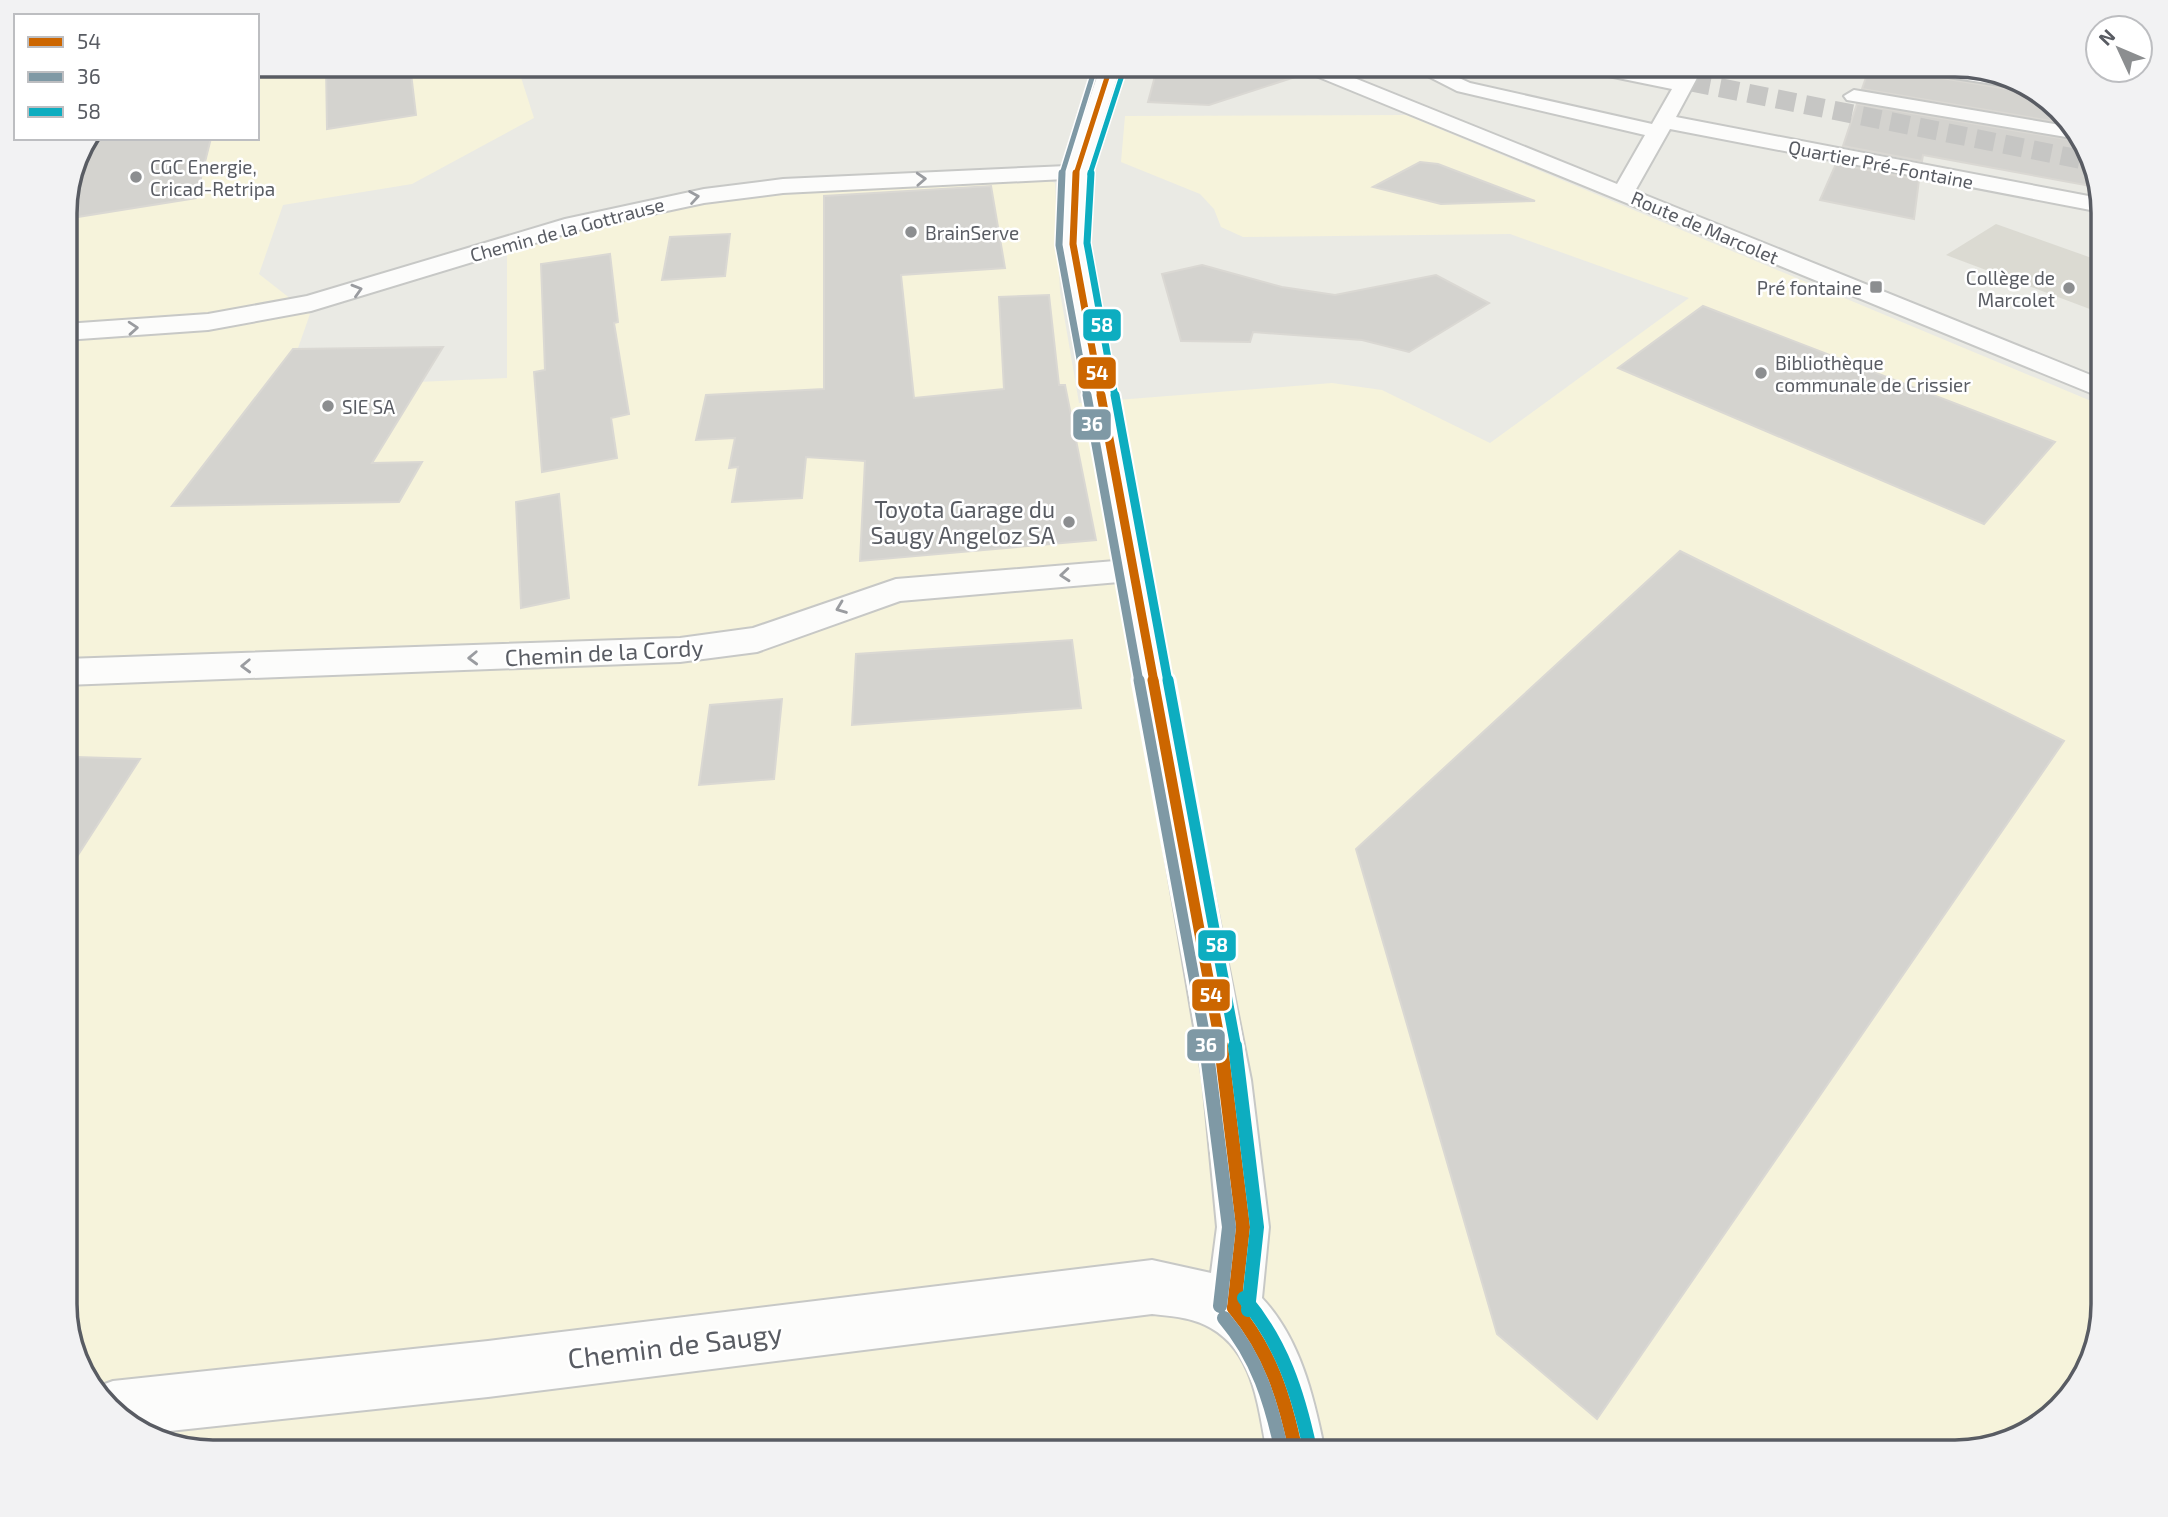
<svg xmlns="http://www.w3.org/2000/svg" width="2168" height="1517" viewBox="0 0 2168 1517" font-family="'Exo 2',sans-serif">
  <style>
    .commercial { fill: #f6f3db }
    .education { fill: #dbdad2 }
    .building { fill: #d4d3cf; stroke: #dad8d3; stroke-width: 2 }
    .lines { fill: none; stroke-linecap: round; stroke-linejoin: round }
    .major-tunnel { stroke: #c6c6c4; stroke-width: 19; stroke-dasharray: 19 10; stroke-linecap: butt }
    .minor-casing { stroke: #c7c8c6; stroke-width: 4 }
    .minor { fill: #fcfcfb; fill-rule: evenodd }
    .bus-1-far4-casing { stroke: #fff; stroke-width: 8 }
    .bus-1-far3-casing { stroke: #fff; stroke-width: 10 }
    .bus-1-far2-casing { stroke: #fff; stroke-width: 13 }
    .bus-1-far1-casing { stroke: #fff; stroke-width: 17 }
    .bus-1-casing { stroke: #fff; stroke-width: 19 }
    .bus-2-far4-casing { stroke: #fff; stroke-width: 8 }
    .bus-2-far3-casing { stroke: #fff; stroke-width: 10 }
    .bus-2-far2-casing { stroke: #fff; stroke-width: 13 }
    .bus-2-far1-casing { stroke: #fff; stroke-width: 17 }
    .bus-2-casing { stroke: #fff; stroke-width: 19 }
    .bus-3-far4-casing { stroke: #fff; stroke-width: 8 }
    .bus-3-far3-casing { stroke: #fff; stroke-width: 10 }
    .bus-3-far2-casing { stroke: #fff; stroke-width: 13 }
    .bus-3-far1-casing { stroke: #fff; stroke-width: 17 }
    .bus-3-casing { stroke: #fff; stroke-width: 19 }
    .bus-1-far4 { stroke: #c60; stroke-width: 5 }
    .bus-1-far3 { stroke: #c60; stroke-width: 7 }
    .bus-1-far2 { stroke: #c60; stroke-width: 9 }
    .bus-1-far1 { stroke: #c60; stroke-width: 11 }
    .bus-1 { stroke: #c60; stroke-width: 14 }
    .bus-2-far4 { stroke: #7f99a5; stroke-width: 5 }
    .bus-2-far3 { stroke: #7f99a5; stroke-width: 7 }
    .bus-2-far2 { stroke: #7f99a5; stroke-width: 9 }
    .bus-2-far1 { stroke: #7f99a5; stroke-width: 11 }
    .bus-2 { stroke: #7f99a5; stroke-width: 14 }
    .bus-3-far4 { stroke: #0dadc0; stroke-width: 5 }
    .bus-3-far3 { stroke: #0dadc0; stroke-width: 7 }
    .bus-3-far2 { stroke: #0dadc0; stroke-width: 9 }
    .bus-3-far1 { stroke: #0dadc0; stroke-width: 11 }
    .bus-3 { stroke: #0dadc0; stroke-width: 14 }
    .oneway { stroke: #9a9ca0 }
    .poi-dot { fill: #8c8e90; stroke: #fff; stroke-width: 2.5 }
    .labels { text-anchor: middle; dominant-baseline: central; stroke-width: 5; stroke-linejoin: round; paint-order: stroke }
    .far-street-label { font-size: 19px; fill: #595c63; stroke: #fff }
    .far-poi-label { font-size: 19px; fill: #595c63; stroke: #fff; text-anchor: start }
    .poi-label { font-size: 23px; fill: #595c63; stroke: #fff; text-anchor: end }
    .street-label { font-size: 23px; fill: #595c63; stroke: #fff }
    .near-street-label { font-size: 28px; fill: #595c63; stroke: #fff }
    .rim { fill: none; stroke: #595c63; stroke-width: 3.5 }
    .line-badge { stroke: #fff; stroke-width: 2.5 }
    .badge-label { font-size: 19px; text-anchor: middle; font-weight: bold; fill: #fff }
  </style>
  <rect width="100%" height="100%" fill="#eaeae4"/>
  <!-- commercial -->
  <polygon class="commercial" points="257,65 517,65 534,118 412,184 283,205 259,274 310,314 284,388 507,378 507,249 659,209 782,190 1040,176 1055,183 1060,292 1079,403 1332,383 1382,390 1490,443 1689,298 1510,234 1243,237 1221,227 1214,209 1200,194 1121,162 1125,116 1406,115 2103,406 2103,1304 2078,1387 2021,1437 1955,1452 213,1452 130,1427 84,1378 65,1313 65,204 88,138 257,138"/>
  <!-- education -->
  <polygon class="education" points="1996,224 2103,262 2103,314 1946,255"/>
  <!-- building -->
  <g class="building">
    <polygon points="326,65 410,65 416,115 327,129"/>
    <polygon points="1158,65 1293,65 1304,74 1209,105 1148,102"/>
    <polygon points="1870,66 2043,95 2069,124 1862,89"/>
    <polygon points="1857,104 2084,142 2096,187 1923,155 1922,161 1843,146"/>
    <polygon points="88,138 211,138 196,198 65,219 65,204 76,156"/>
    <polygon points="1420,162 1438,164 1535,201 1441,204 1373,187"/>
    <polygon points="1836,164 1919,180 1914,219 1820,200"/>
    <polygon points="991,186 1005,268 901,275 914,398 1004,389 999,297 1049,295 1059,385 1065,385 1096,540 860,561 865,461 806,457 802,498 732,502 738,467 729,468 735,438 696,440 706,395 824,389 824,196"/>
    <polygon points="730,234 725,276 662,280 670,237"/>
    <polygon points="610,254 618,322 614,323 629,414 611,418 617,458 542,472 534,372 545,370 541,264"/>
    <polygon points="1202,265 1282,287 1335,295 1436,275 1489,303 1409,352 1362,340 1253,332 1250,342 1181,341 1162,274"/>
    <polygon points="1703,306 2055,442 1984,524 1618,368"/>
    <polygon points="443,347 372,463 422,462 399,502 172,506 293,349"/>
    <polygon points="559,494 569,598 521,608 516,502"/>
    <polygon points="1680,551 2064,741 1597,1419 1497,1334 1356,849"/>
    <polygon points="1072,640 1081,708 852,725 856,654"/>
    <polygon points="782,699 774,779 699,785 710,705"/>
    <polygon points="76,757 140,759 65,875 65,771"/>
  </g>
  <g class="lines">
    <!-- major-tunnel -->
    <polyline class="major-tunnel" points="1606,65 2089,161"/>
    <!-- minor casing -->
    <g class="minor-casing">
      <g id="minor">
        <path d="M1101,65H1121L1087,172L1085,244L1251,1080L1269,1227L1262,1298C1301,1340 1314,1398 1325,1452H1267C1258,1406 1254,1348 1205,1325C1189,1317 1169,1316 1152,1314L488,1397L151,1433L130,1427L94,1388L113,1381L488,1341L1152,1260L1211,1273L1217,1227L1203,1080L1119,582L900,601L757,652L680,662L65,685V659L680,638L753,628L896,579L1115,561L1061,244L1065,179L783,193L704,203L578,230L311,311L208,330L65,340V324L208,314L307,296L565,219L704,189L783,179L1067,166Z"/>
        <polygon points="1296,65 1322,65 1617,184 1645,135 1457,91 1406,65 1431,65 1470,83 1652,124 1672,89 1584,71 1575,65 1611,65 1678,78 1686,65 1704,65 1676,117 2099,198 2101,212 1670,129 1635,191 2103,380 2103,398 1299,69"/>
        <polygon points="1900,65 1964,68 2014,83 2006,86 1910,71"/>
        <polygon points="1854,90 2072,127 2084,140 1847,100 1844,96"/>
      </g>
    </g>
    <!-- minor -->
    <use href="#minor" class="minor"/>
    <!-- bus-1-far4 casing -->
    <g class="bus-1-far4-casing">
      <polyline id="bus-1-far4" points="1076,174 1111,65"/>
    </g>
    <!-- bus-1-far3 casing -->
    <g class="bus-1-far3-casing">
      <polyline id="bus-1-far3" points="1076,173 1073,244 1101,397"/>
    </g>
    <!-- bus-1-far2 casing -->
    <g class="bus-1-far2-casing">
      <polyline id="bus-1-far2" points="1101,395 1154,682"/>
    </g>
    <!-- bus-1-far1 casing -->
    <g class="bus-1-far1-casing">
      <polyline id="bus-1-far1" points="1153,680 1221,1048"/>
    </g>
    <!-- bus-1 casing -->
    <g class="bus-1-casing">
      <g id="bus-1">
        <polyline points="1221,1046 1243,1227 1234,1308"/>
        <path d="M1234,1308C1270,1351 1285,1398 1296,1452"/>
      </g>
    </g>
    <!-- bus-2-far4 casing -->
    <g class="bus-2-far4-casing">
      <polyline id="bus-2-far4" points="1062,174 1096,65"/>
    </g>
    <!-- bus-2-far3 casing -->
    <g class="bus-2-far3-casing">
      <polyline id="bus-2-far3" points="1062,173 1059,245 1087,397"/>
    </g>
    <!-- bus-2-far2 casing -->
    <g class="bus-2-far2-casing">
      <polyline id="bus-2-far2" points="1087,395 1139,682"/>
    </g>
    <!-- bus-2-far1 casing -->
    <g class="bus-2-far1-casing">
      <polyline id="bus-2-far1" points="1139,680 1207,1048"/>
    </g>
    <!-- bus-2 casing -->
    <g class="bus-2-casing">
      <g id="bus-2">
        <polyline points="1206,1046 1229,1227 1220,1306"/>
        <path d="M1224,1318C1258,1358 1271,1402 1282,1452"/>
      </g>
    </g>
    <!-- bus-3-far4 casing -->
    <g class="bus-3-far4-casing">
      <polyline id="bus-3-far4" points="1090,174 1124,69"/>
    </g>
    <!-- bus-3-far3 casing -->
    <g class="bus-3-far3-casing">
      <polyline id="bus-3-far3" points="1091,173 1087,243 1115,397"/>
    </g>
    <!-- bus-3-far2 casing -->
    <g class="bus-3-far2-casing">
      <polyline id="bus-3-far2" points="1115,395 1168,682"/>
    </g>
    <!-- bus-3-far1 casing -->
    <g class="bus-3-far1-casing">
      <polyline id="bus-3-far1" points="1168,680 1236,1048"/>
    </g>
    <!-- bus-3 casing -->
    <g class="bus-3-casing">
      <g id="bus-3">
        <polyline points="1235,1046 1257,1227 1248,1310"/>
        <path d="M1244,1298C1282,1343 1298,1393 1310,1449"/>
      </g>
    </g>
    <!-- bus-1-far4 -->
    <use href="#bus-1-far4" class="bus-1-far4"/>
    <!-- bus-1-far3 -->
    <use href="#bus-1-far3" class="bus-1-far3"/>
    <!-- bus-1-far2 -->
    <use href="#bus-1-far2" class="bus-1-far2"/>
    <!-- bus-1-far1 -->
    <use href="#bus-1-far1" class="bus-1-far1"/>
    <!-- bus-1 -->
    <use href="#bus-1" class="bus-1"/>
    <!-- bus-2-far4 -->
    <use href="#bus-2-far4" class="bus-2-far4"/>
    <!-- bus-2-far3 -->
    <use href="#bus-2-far3" class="bus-2-far3"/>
    <!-- bus-2-far2 -->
    <use href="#bus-2-far2" class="bus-2-far2"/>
    <!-- bus-2-far1 -->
    <use href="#bus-2-far1" class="bus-2-far1"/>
    <!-- bus-2 -->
    <use href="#bus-2" class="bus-2"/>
    <!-- bus-3-far4 -->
    <use href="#bus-3-far4" class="bus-3-far4"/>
    <!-- bus-3-far3 -->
    <use href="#bus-3-far3" class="bus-3-far3"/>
    <!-- bus-3-far2 -->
    <use href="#bus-3-far2" class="bus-3-far2"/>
    <!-- bus-3-far1 -->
    <use href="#bus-3-far1" class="bus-3-far1"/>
    <!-- bus-3 -->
    <use href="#bus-3" class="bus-3"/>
  </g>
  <!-- one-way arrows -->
  <defs><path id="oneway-chevron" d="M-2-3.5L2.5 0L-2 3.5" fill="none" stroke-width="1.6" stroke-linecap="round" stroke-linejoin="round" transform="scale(1.75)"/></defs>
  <g class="oneway">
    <use href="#oneway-chevron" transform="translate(921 179) rotate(-3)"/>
    <use href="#oneway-chevron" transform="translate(694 197) rotate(-9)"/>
    <use href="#oneway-chevron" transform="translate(357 290) rotate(-17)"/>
    <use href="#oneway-chevron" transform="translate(133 328) rotate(-4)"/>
    <use href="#oneway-chevron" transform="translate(1065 575) rotate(175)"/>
    <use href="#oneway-chevron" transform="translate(841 608) rotate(159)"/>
    <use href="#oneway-chevron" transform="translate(473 658) rotate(178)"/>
    <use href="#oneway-chevron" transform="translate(246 666) rotate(178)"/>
  </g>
  <!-- markers -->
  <g class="poi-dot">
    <circle cx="136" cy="177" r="7"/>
    <circle cx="911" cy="232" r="7"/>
    <rect x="1869" y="280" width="14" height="14" rx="3.5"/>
    <circle cx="2069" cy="288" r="7"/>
    <circle cx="1761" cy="373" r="7"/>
    <circle cx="328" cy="406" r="7"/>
    <circle cx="1069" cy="522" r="7"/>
  </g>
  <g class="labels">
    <!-- far-street labels -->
    <g class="far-street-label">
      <text transform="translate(1881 164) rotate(11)">Quartier Pré-Fontaine</text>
      <text transform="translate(1705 227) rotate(23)">Route de Marcolet</text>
      <text transform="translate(567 229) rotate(-15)">Chemin de la Gottrause</text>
    </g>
    <!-- far-poi labels -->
    <g class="far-poi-label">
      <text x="150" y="166">CGC Energie,<tspan x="150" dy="22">Cricad-Retripa</tspan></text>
      <text x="925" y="232">BrainServe</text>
      <text x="2055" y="277" text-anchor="end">Collège de<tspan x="2055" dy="22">Marcolet</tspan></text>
      <text x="1862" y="287" text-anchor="end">Pré fontaine</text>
      <text x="1775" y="362">Bibliothèque<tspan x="1775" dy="22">communale de Crissier</tspan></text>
      <text x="342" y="406">SIE SA</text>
    </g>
    <!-- poi labels -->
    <g class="poi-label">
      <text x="1055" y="509">Toyota Garage du<tspan x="1055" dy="26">Saugy Angeloz SA</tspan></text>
    </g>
    <!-- street labels -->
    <g class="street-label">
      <text transform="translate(604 652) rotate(-3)">Chemin de la Cordy</text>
    </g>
    <!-- near-street labels -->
    <g class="near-street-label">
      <text transform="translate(675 1345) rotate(-7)">Chemin de Saugy</text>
    </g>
  </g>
  <!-- crop -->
  <path d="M0 0H2168V1517H0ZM213 77H1955A136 136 0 0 1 2091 213V1304A136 136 0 0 1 1955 1440H213A136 136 0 0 1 77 1304V213A136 136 0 0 1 213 77Z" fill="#f2f2f3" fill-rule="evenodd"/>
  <path class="rim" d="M213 77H1955A136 136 0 0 1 2091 213V1304A136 136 0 0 1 1955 1440H213A136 136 0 0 1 77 1304V213A136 136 0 0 1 213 77Z"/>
  <g class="line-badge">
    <rect x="1082" y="308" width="40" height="34" rx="7" fill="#0dadc0"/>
    <rect x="1077" y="356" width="40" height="34" rx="7" fill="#c60"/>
    <rect x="1072" y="408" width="40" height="33" rx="7" fill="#7f99a5"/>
    <rect x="1197" y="929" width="40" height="33" rx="7" fill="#0dadc0"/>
    <rect x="1191" y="978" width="40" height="34" rx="7" fill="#c60"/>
    <rect x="1186" y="1028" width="40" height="34" rx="7" fill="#7f99a5"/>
  </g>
  <g class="badge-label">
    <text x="1102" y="332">58</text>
    <text x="1097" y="380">54</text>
    <text x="1092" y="431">36</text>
    <text x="1217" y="952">58</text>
    <text x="1211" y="1002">54</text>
    <text x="1206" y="1052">36</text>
  </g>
  <!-- legend -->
  <rect x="14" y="14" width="245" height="126" fill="#ffffff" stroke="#bdbec1" stroke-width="2"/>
  <rect x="28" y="37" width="35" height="10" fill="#cc6600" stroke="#bdbec1" stroke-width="2"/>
  <text x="77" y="49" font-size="21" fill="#595c63">54</text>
  <rect x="28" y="72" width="35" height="10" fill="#7f99a5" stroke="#bdbec1" stroke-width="2"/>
  <text x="77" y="84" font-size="21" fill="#595c63">36</text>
  <rect x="28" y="107" width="35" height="10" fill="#0dadc0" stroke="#bdbec1" stroke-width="2"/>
  <text x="77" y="119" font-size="21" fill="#595c63">58</text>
  <!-- north arrow -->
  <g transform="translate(2119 49) rotate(314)"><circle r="33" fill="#ffffff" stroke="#bdbec1" stroke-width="2"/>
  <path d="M0-5L12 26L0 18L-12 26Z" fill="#8c8e90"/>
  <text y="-10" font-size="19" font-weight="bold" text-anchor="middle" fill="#595c63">N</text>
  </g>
</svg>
